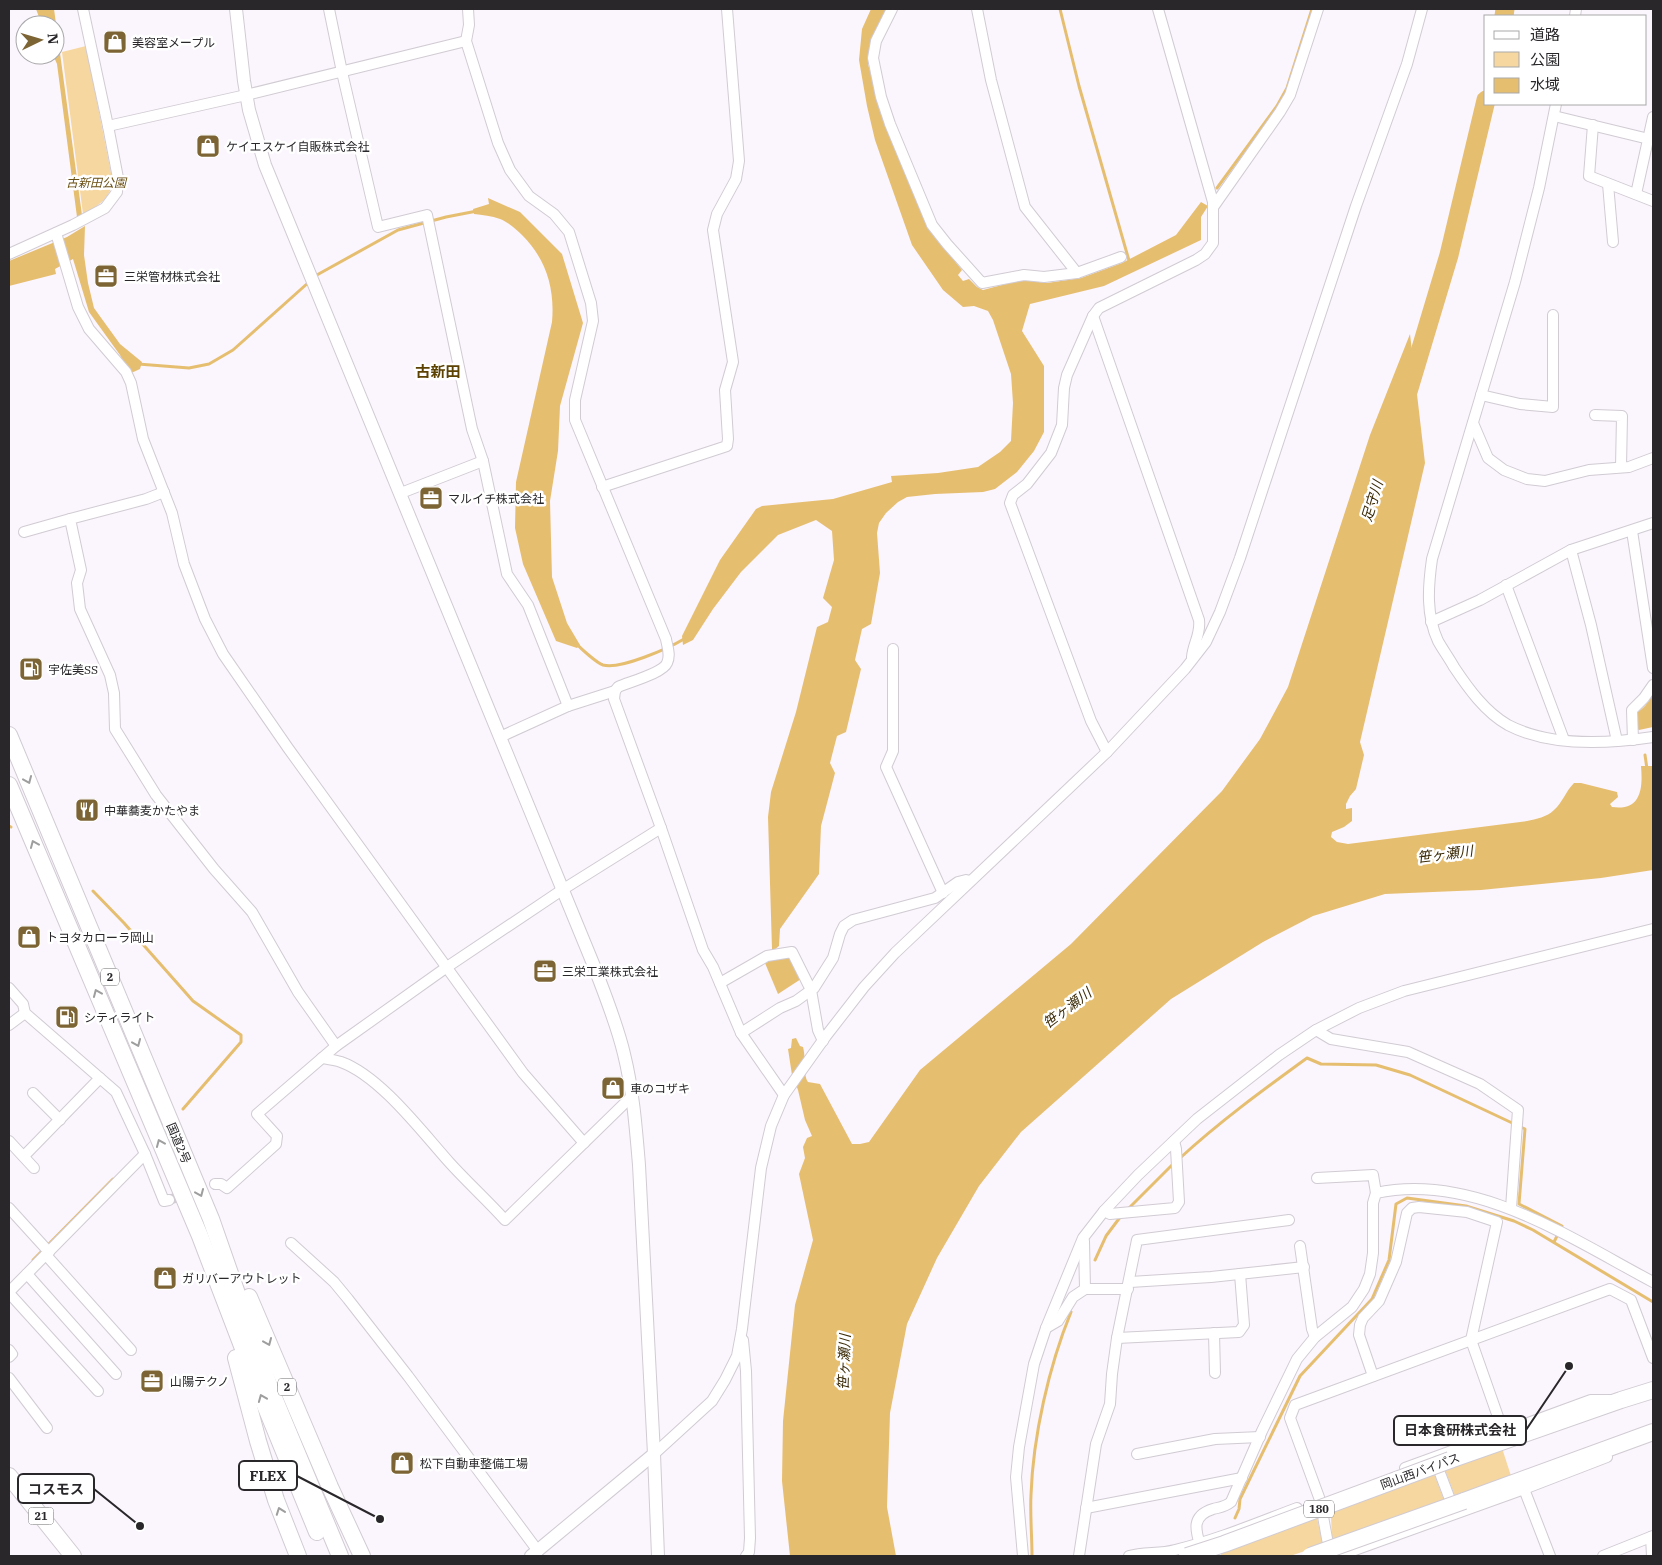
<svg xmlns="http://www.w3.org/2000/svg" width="1662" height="1565" viewBox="0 0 1662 1565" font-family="'IBM Plex Serif','Noto Sans JP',serif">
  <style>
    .green { fill: #f6d79f }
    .water { fill: #e6be70 }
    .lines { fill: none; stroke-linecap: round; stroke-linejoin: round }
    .stream { stroke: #e6be70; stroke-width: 3 }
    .river { stroke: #e6be70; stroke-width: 19 }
    .minor-tunnel { stroke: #d1ccd3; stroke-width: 10; stroke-dasharray: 10 5; stroke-linecap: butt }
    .minor-casing { stroke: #d1cbd3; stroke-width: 12 }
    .tertiary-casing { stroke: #d1cbd3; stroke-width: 14 }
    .primary-casing { stroke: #d1cbd3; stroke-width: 18 }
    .trunk-casing { stroke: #d1cbd3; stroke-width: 18 }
    .minor { stroke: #fff; stroke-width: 10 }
    .tertiary { stroke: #fff; stroke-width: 12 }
    .primary { stroke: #fff; stroke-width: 16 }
    .trunk { stroke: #fff; stroke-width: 16 }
    .trunk-bridge-casing { stroke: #d1cbd3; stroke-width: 18; stroke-linecap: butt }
    .trunk-bridge { stroke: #fff; stroke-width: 16 }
    .oneway { stroke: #9f9e9f }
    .labels { text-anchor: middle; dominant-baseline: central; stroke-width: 5; stroke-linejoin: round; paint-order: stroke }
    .shield { fill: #fff; stroke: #69686a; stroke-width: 1 }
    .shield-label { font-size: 11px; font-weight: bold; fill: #29272a }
    .poi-label { font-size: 12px; fill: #29272a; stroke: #fff; text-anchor: start }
    .park-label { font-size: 12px; font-style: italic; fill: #6a4f13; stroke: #fff }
    .street-label { font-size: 12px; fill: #29272a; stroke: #fff }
    .water-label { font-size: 14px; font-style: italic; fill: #3c2c08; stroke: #fff }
    .quarter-label { font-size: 15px; font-weight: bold; fill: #5c4203; stroke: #fff }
    .leader { fill: none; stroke: #29272a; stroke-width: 2 }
    .callout-dot { fill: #29272a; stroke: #fff; stroke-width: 2 }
    .callout { fill: #fff; stroke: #29272a; stroke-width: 2 }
    .callout-label { font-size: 14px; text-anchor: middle; font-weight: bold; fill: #29272a }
  </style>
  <rect width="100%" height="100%" fill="#fbf5fd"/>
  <!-- green -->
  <g class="green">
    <path d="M86,46L113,183C109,199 97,207 83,214L62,52Z"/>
    <polygon points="1502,1448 1511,1476 1455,1496 1445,1470"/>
    <polygon points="1434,1474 1444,1500 1332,1543 1331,1515 1327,1513"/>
    <polygon points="1317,1518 1323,1545 1290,1556 1221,1556 1221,1552"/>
  </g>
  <!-- water -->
  <g class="water">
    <polygon points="36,9 54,9 82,215 77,217 57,64 53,55 55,55 55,25 42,25"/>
    <polygon points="871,9 886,9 874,34 868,64 876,91 932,233 962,270 958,275 963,281 969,279 977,287 983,290 1021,280 1047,283 1081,278 1122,263 1176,235 1201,202 1208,206 1201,217 1201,240 1104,286 1030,304 1022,331 1044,366 1044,432 1034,451 1017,472 995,489 983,492 935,494 907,497 898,502 886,513 879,523 877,533 880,573 871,624 862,629 855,660 861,669 846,732 837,736 830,763 835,773 821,826 819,874 780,929 779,946 774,950 772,949 768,817 771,792 796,712 817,627 828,622 832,607 823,598 834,560 832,531 816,520 778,535 741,572 713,609 693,640 683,645 682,636 720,560 756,509 762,506 833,499 892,482 891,476 938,473 978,467 1000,452 1011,441 1013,403 1011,374 993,320 988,311 974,306 963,307 943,290 912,245 875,140 867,106 859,60 862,29"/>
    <path d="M488,198L520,212L562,254L583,323L560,406L558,451L550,501L552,577L567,623L580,645L577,648L556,641L523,564L515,528L516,482L552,322C555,288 546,259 522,235C516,229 508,222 500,219C492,216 482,215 474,214L473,209L489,204Z"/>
    <polygon points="85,226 84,255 88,283 94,308 120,344 142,362 140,369 129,374 120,355 89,312 73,259 55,269 56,274 9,286 9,261 67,237"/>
    <path d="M1410,334L1425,463L1360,742L1364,755L1356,789L1350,796L1346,804V809L1352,808V821L1344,827L1332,832L1331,837L1337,842L1348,844L1527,821C1536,819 1547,817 1554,810C1562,803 1566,791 1574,783H1581L1617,792L1618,797L1610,804L1612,807C1641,811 1643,789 1641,766H1652L1653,870L1601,878L1481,890L1385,894L1313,916L1263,942L1171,999L1021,1132L979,1186L937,1258L907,1324L890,1413L887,1507L896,1556H790L782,1481L783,1421L795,1305L813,1240L799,1174L805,1158L803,1147L807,1138L812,1136L805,1120L798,1090L792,1075L788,1049L791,1048L792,1039L796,1038L800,1046L803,1047C806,1057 803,1075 808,1082L820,1084L852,1144H860L869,1142L920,1070L1071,944L1222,791L1260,739L1288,687L1370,435Z"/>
    <path d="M1653,694V727L1639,730L1635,727L1634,713C1643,711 1649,701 1653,694Z"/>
    <polygon points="789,956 801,979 778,994 765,963 774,958"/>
  </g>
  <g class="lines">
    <!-- stream -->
    <g class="stream">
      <polyline points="1060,9 1079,86 1130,264"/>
      <polyline points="1217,188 1277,106 1287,88 1312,9"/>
      <polyline points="315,276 398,230 446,217 477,211"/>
      <polyline points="138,364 189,368 209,364 233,350 309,282"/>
      <path d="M576,643C581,649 597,663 603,665C620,670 669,648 684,639"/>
      <polyline points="1645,755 1647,769"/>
      <polyline points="9,826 11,827"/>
      <polyline points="93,891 124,923 193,1001 241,1035 241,1042 183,1109"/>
      <path d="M1179,1159C1219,1122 1263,1090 1307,1058L1321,1064L1376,1065L1410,1075L1525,1129L1519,1204L1562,1226L1554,1242"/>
      <polyline points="1127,1210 1174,1163"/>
      <polyline points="33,1260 113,1179"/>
      <polyline points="1095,1260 1106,1236 1121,1216"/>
      <polyline points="1235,1518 1239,1509 1240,1499 1300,1376 1372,1299 1389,1260 1396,1204 1407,1198 1466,1206 1514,1221 1533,1230 1653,1302"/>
      <path d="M1032,1556C1032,1536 1030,1515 1031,1495C1033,1436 1049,1366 1071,1312"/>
    </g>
    <!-- river -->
    <g class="river">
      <polyline points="1504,16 1505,9"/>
      <polyline points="1407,395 1449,255 1486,100"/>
    </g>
    <!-- minor-tunnel -->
    <polyline class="minor-tunnel" points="169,1200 215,1184"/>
    <!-- minor casing -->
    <g class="minor-casing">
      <g id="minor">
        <polyline points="329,9 342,72 378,227 427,215 472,429 483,461 507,574 528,605 568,706"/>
        <path d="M468,9L469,25L466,41L498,143L510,170L529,196L554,214L569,232L591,303L593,321L575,400V420L666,639C667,646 671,655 667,663C663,673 629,682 618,687L615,691L614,699L661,828L703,950L713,967L741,1033L784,1095"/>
        <polyline points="892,9 876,41 873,58 881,97 890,124 932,225 947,244 982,283 1024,275 1044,277 1077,273 1121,257"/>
        <polyline points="977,9 991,80 1025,207 1077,273"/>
        <polyline points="1575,16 1576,9"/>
        <path d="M1556,104L1539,188L1515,282L1432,559C1428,587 1426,615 1438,641C1443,650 1449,658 1454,667C1468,688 1485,712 1508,725C1550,747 1607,744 1653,737"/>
        <polyline points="1554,116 1653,140"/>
        <polyline points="1593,125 1589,176 1653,201"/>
        <polyline points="108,126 246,95 466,41"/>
        <polyline points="1608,184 1613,242"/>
        <polyline points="1636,194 1653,117"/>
        <polyline points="1214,206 1280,112 1290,95 1318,9"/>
        <polyline points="56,233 78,307 89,329 126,372 131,383 143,439 172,513 184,564 205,619 223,654 288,748 523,1073 584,1143"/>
        <polyline points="9,254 73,225 105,208 117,192 118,178 108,126 83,9"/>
        <path d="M1093,316L1199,620C1201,634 1193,644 1192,657"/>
        <polyline points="1481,395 1520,404 1553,407 1553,315"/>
        <polyline points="1595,415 1622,416 1621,467"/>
        <polyline points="1473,423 1488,458 1504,470 1527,479 1545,481 1589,470 1629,467 1653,458"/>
        <polyline points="602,487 727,446 728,439 725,390 733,362 713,230 717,214 736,179 739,161 727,9"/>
        <polyline points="164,492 146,499 70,519 81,570 77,583 80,609 110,675 114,693 115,729 156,795 214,869 252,912 298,992 336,1046"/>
        <polyline points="401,493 483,461"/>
        <polyline points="1632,531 1653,668"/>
        <polyline points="24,532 70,519"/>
        <polyline points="1571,550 1591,625 1617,741"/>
        <polyline points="1506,585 1564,740"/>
        <polyline points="1431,622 1480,600 1571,550 1653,523"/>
        <polyline points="893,649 893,751 886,767 943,893"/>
        <polyline points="500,737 568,706 615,691"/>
        <polyline points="1633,740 1632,710 1644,698 1653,685"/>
        <polyline points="1107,752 1091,721 1010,503 1013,495 1027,484 1051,453 1062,425 1064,388 1067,375 1093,316 1099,308 1196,260 1205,254 1213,243 1213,202 1158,9"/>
        <polyline points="720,983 767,956 792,952 811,990 818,1030 823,1041"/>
        <polyline points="9,988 23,1004 25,1013 116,1092 145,1154 164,1201 169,1200"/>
        <polyline points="9,1025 25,1013"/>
        <polyline points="1316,1030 1331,1039 1408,1052 1480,1084 1518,1110 1511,1208"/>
        <polyline points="741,1033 780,1008 796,1001 814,988 833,958 840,934 844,926 853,920 935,898 958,882 966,880 970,881"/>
        <path d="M322,1058C328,1059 335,1060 341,1062C380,1076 422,1132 449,1162C467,1182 487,1200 505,1220L631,1097"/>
        <polyline points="33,1093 60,1120"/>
        <polyline points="9,1141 34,1168"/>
        <polyline points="24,1156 100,1078"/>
        <polyline points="1317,1178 1373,1175 1376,1193"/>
        <polyline points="215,1184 221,1184 227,1188 276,1144 277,1136 257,1114 336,1046 447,967 562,890 661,828"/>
        <polyline points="9,1208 49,1252"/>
        <polyline points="1104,1211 1110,1214 1175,1208 1179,1202 1176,1149 1174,1141"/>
        <polyline points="291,1243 334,1282 348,1299 408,1376 538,1551"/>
        <polyline points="1300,1246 1312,1329 1315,1337"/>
        <polyline points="46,1255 131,1350"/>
        <polyline points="27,1274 116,1374"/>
        <polyline points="1130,1282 1211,1277 1304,1267"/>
        <polyline points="1085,1289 1128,1289"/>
        <polyline points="9,1292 145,1154"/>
        <polyline points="9,1293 98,1391"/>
        <polyline points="1046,1328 1058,1321 1073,1297 1085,1289 1084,1241"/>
        <polyline points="1214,1333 1215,1373"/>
        <polyline points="1117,1338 1239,1332 1244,1325 1240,1274"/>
        <polyline points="743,1340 746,1371 750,1538 749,1552 746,1556"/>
        <polyline points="9,1350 12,1354 9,1357"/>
        <polyline points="1373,1376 1359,1335 1360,1325 1363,1318 1379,1301 1396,1262 1407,1213 1412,1208 1419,1207 1467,1212 1497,1222 1471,1340 1503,1431"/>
        <polyline points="9,1378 47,1428"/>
        <polyline points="654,1454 712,1401 725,1380 737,1356 742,1329 761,1168 771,1126 784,1095 826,1036 864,987 895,953 1107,752 1185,669 1206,642 1220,612 1240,558 1356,206 1407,64 1422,9"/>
        <polyline points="1137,1454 1215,1439 1260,1437"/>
        <polyline points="1435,1460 1454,1510"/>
        <polyline points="1405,1468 1591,1400 1610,1400"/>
        <polyline points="1524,1489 1550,1556"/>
        <polyline points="1086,1508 1242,1478"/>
        <polyline points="1651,1537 1652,1556"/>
        <path d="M1203,1555C1198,1536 1187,1517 1213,1509C1221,1507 1225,1507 1231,1502L1262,1431L1297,1359L1315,1337L1352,1307L1364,1289L1370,1274L1373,1253V1203L1376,1193C1474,1172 1570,1238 1653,1282"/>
        <polyline points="1330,1555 1320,1500 1290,1418 1295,1405 1610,1289 1631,1300 1653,1358"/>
        <polyline points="1023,1556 1016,1477 1019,1447 1034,1364 1046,1328 1083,1238 1104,1211 1138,1175 1197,1119 1279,1055 1316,1030 1359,1008 1404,991 1653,929"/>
        <polyline points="1079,1556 1096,1444 1110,1404 1112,1374 1117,1338 1137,1240 1289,1220"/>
        <path d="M1129,1556C1144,1552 1160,1554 1175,1550C1217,1540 1257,1523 1297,1508"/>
        <polyline points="1338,1556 1524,1489 1607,1457"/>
        <polyline points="1603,1556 1653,1536"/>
      </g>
    </g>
    <!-- tertiary casing -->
    <g class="tertiary-casing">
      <g id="tertiary">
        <path d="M236,9L244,81L249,110L265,165L594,966C605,995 617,1024 624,1054C633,1090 636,1129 639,1165L654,1454L658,1556"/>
        <polyline points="531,1556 654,1454"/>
      </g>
    </g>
    <!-- primary casing -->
    <g class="primary-casing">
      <polyline id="primary" points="9,1476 73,1556"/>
    </g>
    <!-- trunk casing -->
    <g class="trunk-casing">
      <g id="trunk">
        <polyline points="9,735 211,1219 270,1388 340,1556"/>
        <polyline points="9,785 200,1236 260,1393 317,1532"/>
        <polyline points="249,1297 330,1487 362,1556"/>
        <polyline points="236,1358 258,1441 276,1500 298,1556"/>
        <polyline points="1450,1460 1621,1400 1653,1390"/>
        <polyline points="1464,1501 1653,1432"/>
      </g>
    </g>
    <!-- minor -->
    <use href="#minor" class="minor"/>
    <!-- tertiary -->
    <use href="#tertiary" class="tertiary"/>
    <!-- primary -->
    <use href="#primary" class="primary"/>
    <!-- trunk -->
    <use href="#trunk" class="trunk"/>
    <!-- trunk-bridge casing -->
    <g class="trunk-bridge-casing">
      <g id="trunk-bridge">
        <polyline points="1187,1556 1224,1544 1450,1460"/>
        <polyline points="1310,1556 1464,1501"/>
      </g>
    </g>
    <!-- trunk-bridge -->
    <use href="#trunk-bridge" class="trunk-bridge"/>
  </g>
  <!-- one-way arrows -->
  <defs><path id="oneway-chevron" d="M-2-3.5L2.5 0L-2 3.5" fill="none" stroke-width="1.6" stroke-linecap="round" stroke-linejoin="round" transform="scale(1.25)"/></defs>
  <g class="oneway">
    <use href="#oneway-chevron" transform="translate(28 780) rotate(67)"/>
    <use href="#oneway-chevron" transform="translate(34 844) rotate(-113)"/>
    <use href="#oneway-chevron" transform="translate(97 993) rotate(-113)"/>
    <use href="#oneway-chevron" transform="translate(137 1043) rotate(67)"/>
    <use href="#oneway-chevron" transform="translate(160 1143) rotate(-113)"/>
    <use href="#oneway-chevron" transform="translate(200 1193) rotate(67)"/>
    <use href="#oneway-chevron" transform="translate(268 1342) rotate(67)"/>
    <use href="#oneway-chevron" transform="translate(262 1398) rotate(-112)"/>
    <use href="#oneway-chevron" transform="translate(280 1511) rotate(-110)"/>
  </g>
  <!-- icons -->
  <defs>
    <g id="shop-square" transform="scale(1.25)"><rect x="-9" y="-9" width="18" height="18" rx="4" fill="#7c6434" stroke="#fff"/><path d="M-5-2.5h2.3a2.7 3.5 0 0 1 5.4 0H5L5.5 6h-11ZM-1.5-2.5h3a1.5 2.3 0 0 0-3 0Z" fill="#fff"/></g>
    <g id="office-square" transform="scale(1.25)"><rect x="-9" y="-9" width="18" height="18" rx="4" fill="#7c6434" stroke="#fff"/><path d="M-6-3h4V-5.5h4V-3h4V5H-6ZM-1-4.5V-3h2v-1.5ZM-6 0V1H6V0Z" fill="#fff"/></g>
    <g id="fuel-square" transform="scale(1.25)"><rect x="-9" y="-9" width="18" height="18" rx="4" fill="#7c6434" stroke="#fff"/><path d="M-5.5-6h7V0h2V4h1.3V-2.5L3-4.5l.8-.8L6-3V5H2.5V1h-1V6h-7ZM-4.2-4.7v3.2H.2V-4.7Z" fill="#fff"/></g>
    <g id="restaurant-square" transform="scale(1.25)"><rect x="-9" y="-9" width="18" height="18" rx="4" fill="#7c6434" stroke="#fff"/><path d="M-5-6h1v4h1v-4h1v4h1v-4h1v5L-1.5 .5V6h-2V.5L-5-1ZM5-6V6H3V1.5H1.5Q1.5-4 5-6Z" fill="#fff"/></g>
  </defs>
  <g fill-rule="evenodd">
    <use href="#shop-square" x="115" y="42"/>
    <use href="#shop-square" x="208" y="146"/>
    <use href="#office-square" x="106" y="276"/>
    <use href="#office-square" x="431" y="498"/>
    <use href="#fuel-square" x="31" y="669"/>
    <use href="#restaurant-square" x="87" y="810"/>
    <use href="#shop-square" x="29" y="937"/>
    <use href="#office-square" x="545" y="971"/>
    <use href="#fuel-square" x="67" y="1017"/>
    <use href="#shop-square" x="613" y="1088"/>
    <use href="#shop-square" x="165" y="1278"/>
    <use href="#office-square" x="152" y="1381"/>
    <use href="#shop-square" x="402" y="1463"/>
  </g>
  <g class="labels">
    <!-- shield labels -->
    <g class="shield">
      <rect x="101" y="968.5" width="18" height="17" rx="4"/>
      <rect x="278" y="1378.5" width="18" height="17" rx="4"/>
      <rect x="1304" y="1500.5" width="30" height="17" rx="4"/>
      <rect x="28.5" y="1507.5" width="25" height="17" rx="4"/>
    </g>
    <g class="shield-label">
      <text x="110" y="977">2</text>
      <text x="287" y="1387">2</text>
      <text x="1319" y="1509">180</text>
      <text x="41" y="1516">21</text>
    </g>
    <!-- poi labels -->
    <g class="poi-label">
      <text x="132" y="42">美容室メープル</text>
      <text x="226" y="146">ケイエスケイ自販株式会社</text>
      <text x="124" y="276">三栄管材株式会社</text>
      <text x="448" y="498">マルイチ株式会社</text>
      <text x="48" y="669">宇佐美SS</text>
      <text x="104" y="810">中華蕎麦かたやま</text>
      <text x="46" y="937">トヨタカローラ岡山</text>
      <text x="562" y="971">三栄工業株式会社</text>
      <text x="84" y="1017">シティライト</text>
      <text x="630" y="1088">車のコザキ</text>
      <text x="182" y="1278">ガリバーアウトレット</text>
      <text x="170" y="1381">山陽テクノ</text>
      <text x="420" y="1463">松下自動車整備工場</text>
    </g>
    <!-- park labels -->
    <g class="park-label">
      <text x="96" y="182">古新田公園</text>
    </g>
    <!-- street labels -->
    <g class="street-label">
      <text transform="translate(179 1143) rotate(67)">国道2号</text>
      <text transform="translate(1420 1471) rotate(-20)">岡山西バイパス</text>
    </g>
    <!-- water labels -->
    <g class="water-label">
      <text transform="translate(1372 501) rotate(-73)">足守川</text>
      <text transform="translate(1445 854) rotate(-7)">笹ヶ瀬川</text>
      <text transform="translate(1067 1008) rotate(-37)">笹ヶ瀬川</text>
      <text transform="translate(844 1362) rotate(-88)">笹ヶ瀬川</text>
    </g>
    <!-- quarter labels -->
    <g class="quarter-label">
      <text x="438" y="371">古新田</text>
    </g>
  </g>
  <!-- callouts -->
  <path class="leader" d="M1569 1366L1526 1430M380 1519L297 1476M140 1526L94 1489"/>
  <g class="callout-dot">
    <circle cx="1569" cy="1366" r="5"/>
    <circle cx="380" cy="1519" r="5"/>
    <circle cx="140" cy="1526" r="5"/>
  </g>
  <g class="callout">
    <rect x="1394" y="1416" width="132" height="29" rx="5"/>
    <rect x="239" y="1461" width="58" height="29" rx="5"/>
    <rect x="18" y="1474" width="76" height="29" rx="5"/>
  </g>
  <g class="callout-label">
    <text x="1460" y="1435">日本食研株式会社</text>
    <text x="268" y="1481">FLEX</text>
    <text x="56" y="1494">コスモス</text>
  </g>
  <!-- border -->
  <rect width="1662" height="1565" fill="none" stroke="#29272a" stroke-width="20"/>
  <!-- legend -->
  <rect x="1484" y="15" width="162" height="90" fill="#ffffff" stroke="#a9a9aa"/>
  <rect x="1494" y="31" width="25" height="8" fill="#ffffff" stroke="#a9a9aa"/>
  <text x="1530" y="40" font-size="15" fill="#29272a">道路</text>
  <rect x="1494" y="52" width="25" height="15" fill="#f6d79f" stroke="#a9a9aa"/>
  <text x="1530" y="65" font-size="15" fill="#29272a">公園</text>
  <rect x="1494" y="78" width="25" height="15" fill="#e6be70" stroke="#a9a9aa"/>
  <text x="1530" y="90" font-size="15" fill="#29272a">水域</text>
  <!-- north arrow -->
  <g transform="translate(40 40) rotate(85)"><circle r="24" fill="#ffffff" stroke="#a9a9aa"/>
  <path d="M0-4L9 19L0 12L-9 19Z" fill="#7c6434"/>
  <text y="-8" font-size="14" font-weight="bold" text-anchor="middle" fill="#29272a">N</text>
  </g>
</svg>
